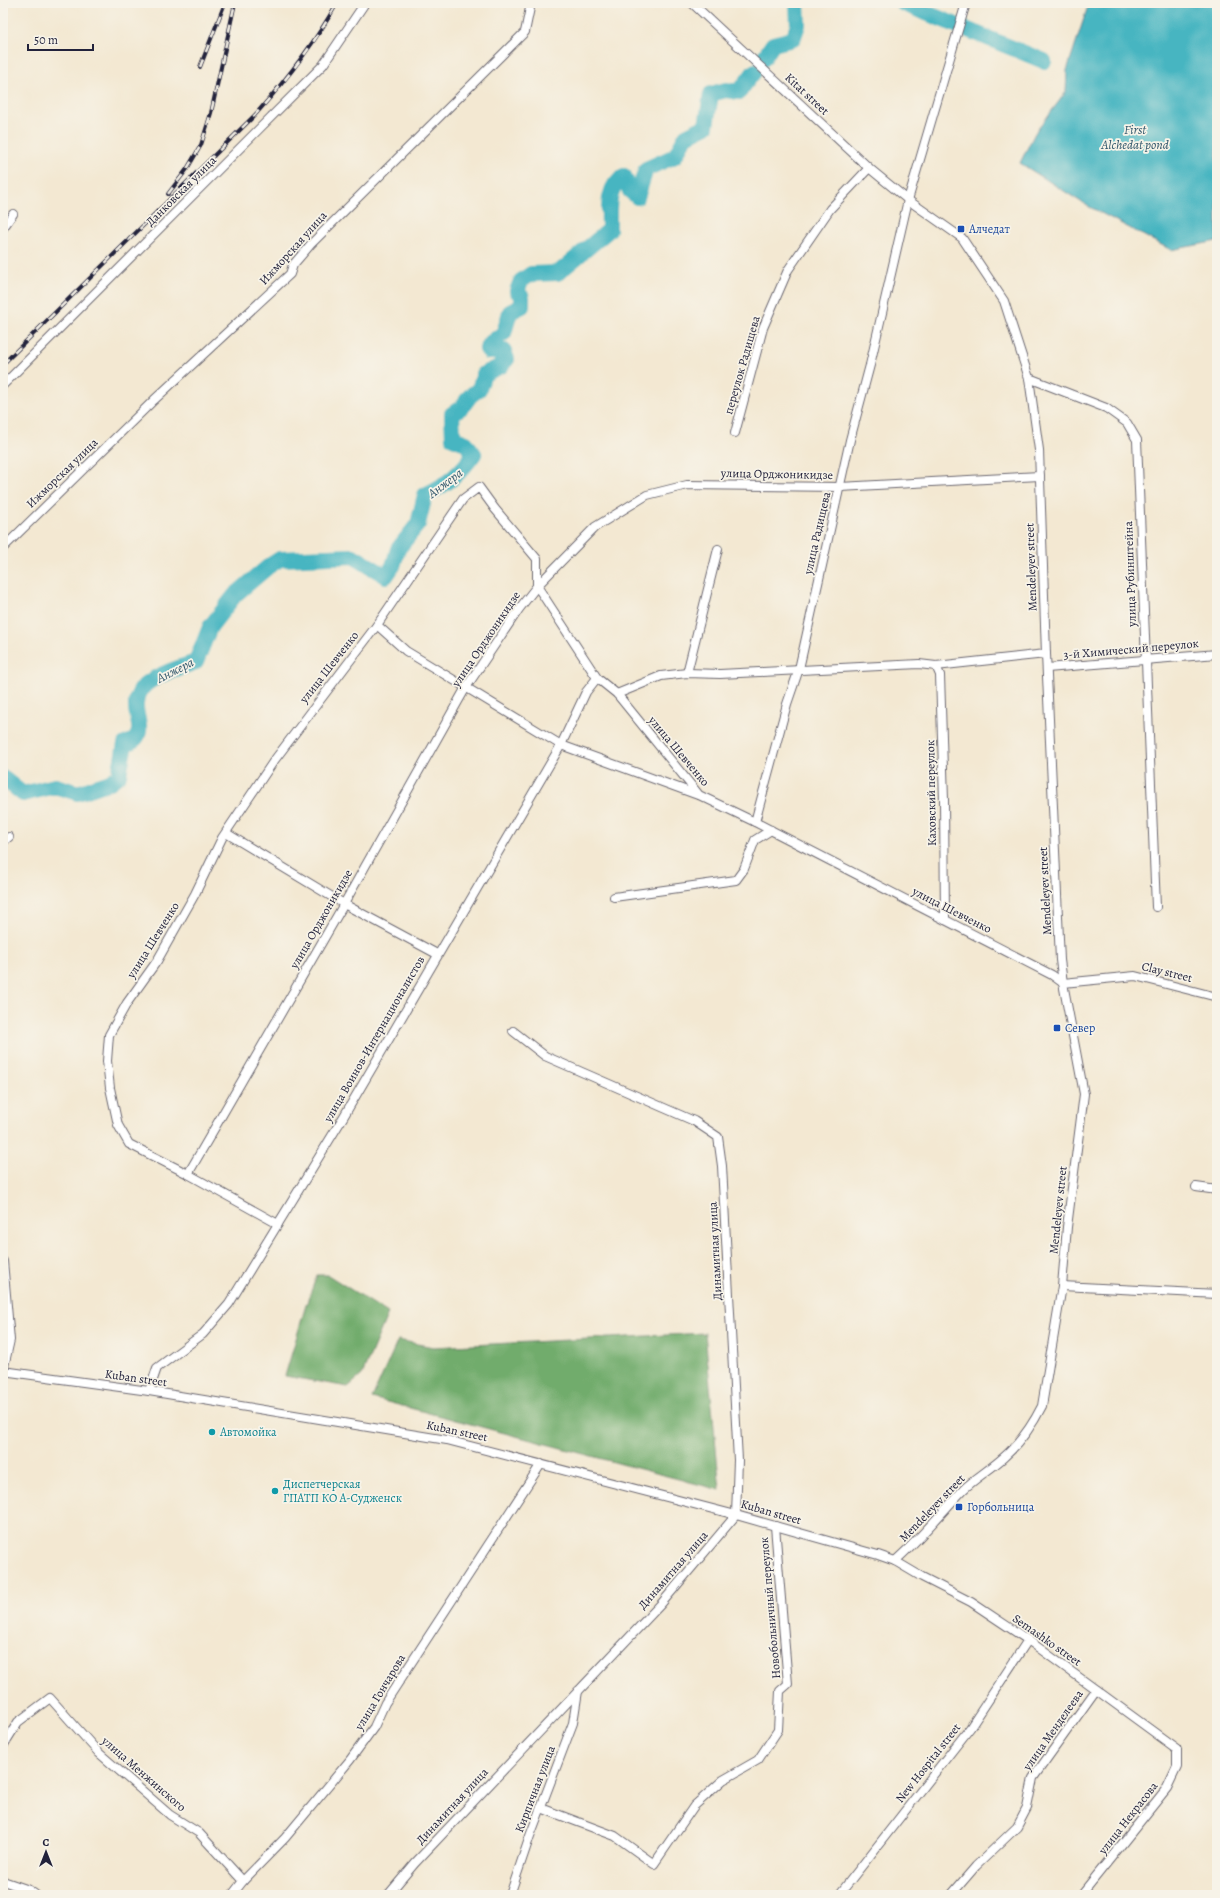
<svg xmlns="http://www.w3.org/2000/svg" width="1220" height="1898" viewBox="0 0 1220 1898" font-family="Alegreya,serif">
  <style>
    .forest { fill: #71ac6c; stroke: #4a6754 }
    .water { fill: #47b5c1; stroke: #346c7e }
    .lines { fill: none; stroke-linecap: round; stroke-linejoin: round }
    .river { stroke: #47b5c1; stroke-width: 16 }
    .minor-casing { stroke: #6b6770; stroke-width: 10 }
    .minor { stroke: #fff; stroke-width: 8 }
    .rail-casing { stroke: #22223b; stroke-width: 4 }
    .rail { stroke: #f7f3e8; stroke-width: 2.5; stroke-dasharray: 8; stroke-linecap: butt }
    .transit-dot { fill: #1a4fb4; stroke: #f7f3e8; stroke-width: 1.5 }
    .culture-dot { fill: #0f9aa8; stroke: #f7f3e8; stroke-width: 1.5 }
    .labels { text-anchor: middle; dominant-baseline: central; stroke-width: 3.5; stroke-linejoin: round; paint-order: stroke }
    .street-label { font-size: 12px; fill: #22223b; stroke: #f7f3e8 }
    .transit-label { font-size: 12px; fill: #164399; stroke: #f7f3e8; text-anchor: start }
    .culture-label { font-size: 12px; fill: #0d838f; stroke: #f7f3e8; text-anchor: start }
    .water-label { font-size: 13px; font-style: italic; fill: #2f556a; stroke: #f7f3e8 }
  </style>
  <rect width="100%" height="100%" fill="#f7f3e8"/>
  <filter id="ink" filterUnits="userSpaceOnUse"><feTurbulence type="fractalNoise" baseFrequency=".025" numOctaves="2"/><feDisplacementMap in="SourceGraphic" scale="8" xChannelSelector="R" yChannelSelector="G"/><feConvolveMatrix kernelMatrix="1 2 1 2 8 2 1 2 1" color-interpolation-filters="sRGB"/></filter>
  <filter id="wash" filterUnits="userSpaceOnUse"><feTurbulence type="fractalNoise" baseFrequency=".012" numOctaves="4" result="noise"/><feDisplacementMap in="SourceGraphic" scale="16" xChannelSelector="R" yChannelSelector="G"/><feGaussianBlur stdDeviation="0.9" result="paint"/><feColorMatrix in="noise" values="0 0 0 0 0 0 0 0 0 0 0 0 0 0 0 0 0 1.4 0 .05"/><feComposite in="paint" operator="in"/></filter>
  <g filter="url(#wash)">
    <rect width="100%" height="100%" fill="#f3e8d2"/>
    <!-- forest -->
    <g class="forest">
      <polygon points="317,1275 328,1275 388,1313 362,1375 348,1387 285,1376 306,1305"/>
      <polygon points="705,1333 720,1490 372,1398 398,1340 433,1347"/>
    </g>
    <!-- water -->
    <polygon class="water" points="1089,3 1217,3 1217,241 1171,250 1086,205 1020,163 1035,133 1066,92 1067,70"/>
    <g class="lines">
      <!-- river -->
      <g class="river">
        <polyline points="902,3 1044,61"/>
        <polyline points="763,59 773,44 793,39 798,25 797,3"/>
        <path d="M3,778L23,794L55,786L78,793L110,782L119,775L125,744C128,743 134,741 136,738C147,724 125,708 144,686C154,675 182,667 196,662L210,627L235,595L269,566L280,559L353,556L386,576L393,566L398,549L418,524L425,495C448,484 460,474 474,454L466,443L453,438L452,414L462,407L470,396L479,389L484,374L501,366L507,359L504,351L489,352L487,349L489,344L504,333L510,312L522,306V297L517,291L521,281L531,274L558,273L609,230C609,211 606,186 624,176L630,191L637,197L646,169L675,156L686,136L706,126L711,94L726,90L739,92L754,72"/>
      </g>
    </g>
  </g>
  <g filter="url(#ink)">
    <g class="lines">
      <!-- minor casing -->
      <g class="minor-casing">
        <g id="minor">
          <path d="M692,3L869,168L908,200L962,238L1004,301L1029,378L1039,450L1046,654L1060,960L1063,983L1084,1094L1067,1227L1062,1286L1042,1406C1032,1426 1020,1443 1004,1457C991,1469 975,1478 963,1490C940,1514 920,1539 895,1561"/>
          <polyline points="3,228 13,214"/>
          <polyline points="1029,378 1106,408 1127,423 1137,440 1156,907"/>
          <polyline points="3,385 323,65 365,3"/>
          <polyline points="735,433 763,328 788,270 830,209 869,168"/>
          <polyline points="3,548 154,400 290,274 293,265 311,244 525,32 531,3"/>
          <polyline points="377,625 406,651 561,745 698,795"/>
          <polyline points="936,666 940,675 944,800 945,920"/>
          <polyline points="1047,668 1217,654"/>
          <polyline points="687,673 718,549"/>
          <polyline points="617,694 661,676 687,673 720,674 919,664 936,666 1046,654"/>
          <polyline points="755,822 787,704 799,669 850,440 870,365 908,200 966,3"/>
          <polyline points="226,833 344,904 437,954"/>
          <polyline points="3,842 9,837"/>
          <polyline points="614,897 736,880 744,869 755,840 771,830"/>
          <polyline points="1063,983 1135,976 1217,997"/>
          <polyline points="188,1174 344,904 465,689 519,609 537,586 595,527 647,495 687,485 840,487 1040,476"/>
          <polyline points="1196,1187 1217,1190"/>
          <polyline points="278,1224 188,1174 129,1144 118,1125 110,1088 107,1061 109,1035 127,1003 157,961 195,894 222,838 273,762 377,625 463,499 479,487 495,509 537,559 537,586 597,678 617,694 699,795 755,822 1052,975 1063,983"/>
          <polyline points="3,1261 10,1340 3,1371"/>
          <polyline points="1062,1286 1217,1294"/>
          <polyline points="3,1371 149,1391 447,1440 736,1515 878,1555 895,1561 922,1577 971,1602 1028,1640 1177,1749 1177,1767 1167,1788 1081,1895"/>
          <polyline points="149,1391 157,1368 203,1334 229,1304 344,1116 561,745 586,692 597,678"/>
          <polyline points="3,1746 18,1722 50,1698 99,1753 170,1815 199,1833 243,1881"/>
          <polyline points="541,1808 615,1836 654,1864 694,1806 723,1780 758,1760 778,1730 780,1691 788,1684 775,1526"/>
          <polyline points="3,1881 29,1890 36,1895"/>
          <polyline points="232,1895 243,1881 285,1838 350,1760 374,1727 385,1703 541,1464"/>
          <polyline points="388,1895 415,1863 661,1604 736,1515 738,1460 722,1166 718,1137 694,1121 545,1056 513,1031"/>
          <polyline points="510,1895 530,1836 573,1723 578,1691"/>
          <polyline points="839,1895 970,1728 1028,1640"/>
          <polyline points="951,1895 976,1866 1017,1827 1027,1808 1033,1778 1096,1690"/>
        </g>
      </g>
      <!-- minor -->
      <use href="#minor" class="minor"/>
      <!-- rail casing -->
      <g class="rail-casing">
        <g id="rail">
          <polyline points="200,67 225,3"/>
          <polyline points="168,194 187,169 201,145 211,113 235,3"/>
          <path d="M3,364L255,115C286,80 314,45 337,3"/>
        </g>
      </g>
      <!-- rail -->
      <use href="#rail" class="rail"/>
    </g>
  </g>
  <!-- markers -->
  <g class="transit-dot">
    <rect x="957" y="225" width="8" height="8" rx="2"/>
    <rect x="1053" y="1024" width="8" height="8" rx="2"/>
    <rect x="955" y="1503" width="8" height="8" rx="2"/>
  </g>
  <g class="culture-dot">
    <circle cx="212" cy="1432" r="4"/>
    <circle cx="275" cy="1491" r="4"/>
  </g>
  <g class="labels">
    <!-- street labels -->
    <g class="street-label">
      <text transform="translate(807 94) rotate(43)">Kitat street</text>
      <text transform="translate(181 191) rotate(-45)">Данковская улица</text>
      <text transform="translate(293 248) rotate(-48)">Ижморская улица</text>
      <text transform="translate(742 365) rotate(-74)">переулок Радищева</text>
      <text transform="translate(62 473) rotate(-44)">Ижморская улица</text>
      <text transform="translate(777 474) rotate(1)">улица Орджоникидзе</text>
      <text transform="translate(817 533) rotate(-77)">улица Радищева</text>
      <text transform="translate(1031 567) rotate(-92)">Mendeleyev street</text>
      <text transform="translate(1130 574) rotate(-92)">улица Рубинштейна</text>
      <text transform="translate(486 639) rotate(-56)">улица Орджоникидзе</text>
      <text transform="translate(1131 649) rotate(-5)">3-й Химический переулок</text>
      <text transform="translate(329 667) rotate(-52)">улица Шевченко</text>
      <text transform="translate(679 751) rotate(50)">улица Шевченко</text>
      <text transform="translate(931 793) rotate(-91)">Каховский переулок</text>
      <text transform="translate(1045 891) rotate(-93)">Mendeleyev street</text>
      <text transform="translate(952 910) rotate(27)">улица Шевченко</text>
      <text transform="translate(321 919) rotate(-60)">улица Орджоникидзе</text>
      <text transform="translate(153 940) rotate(-58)">улица Шевченко</text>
      <text transform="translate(1167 972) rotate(14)">Clay street</text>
      <text transform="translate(374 1039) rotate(-60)">улица Воинов-Интернационалистов</text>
      <text transform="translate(1058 1210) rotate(-84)">Mendeleyev street</text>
      <text transform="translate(715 1251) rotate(-93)">Динамитная улица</text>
      <text transform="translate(136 1378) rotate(8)">Kuban street</text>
      <text transform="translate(457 1431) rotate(12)">Kuban street</text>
      <text transform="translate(932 1508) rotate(-46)">Mendeleyev street</text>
      <text transform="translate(771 1512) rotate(16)">Kuban street</text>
      <text transform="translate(673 1570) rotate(-49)">Динамитная улица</text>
      <text transform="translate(770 1608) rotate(-95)">Новобольничный переулок</text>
      <text transform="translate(1047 1640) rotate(35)">Semashko street</text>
      <text transform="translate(380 1692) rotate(-59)">улица Гончарова</text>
      <text transform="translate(1053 1730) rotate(-55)">улица Менделеева</text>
      <text transform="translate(928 1763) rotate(-52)">New Hospital street</text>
      <text transform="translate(144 1774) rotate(41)">улица Менжинского</text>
      <text transform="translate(535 1789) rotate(-69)">Кирпичная улица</text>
      <text transform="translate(452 1806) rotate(-47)">Динамитная улица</text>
      <text transform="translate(1128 1818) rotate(-52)">улица Некрасова</text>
    </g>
    <!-- transit labels -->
    <g class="transit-label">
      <text x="969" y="229">Алчедат</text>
      <text x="1065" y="1028">Север</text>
      <text x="967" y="1507">Горбольница</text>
    </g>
    <!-- culture labels -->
    <g class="culture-label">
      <text x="220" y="1432">Автомойка</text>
      <text x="283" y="1484">Диспетчерская<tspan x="283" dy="14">ГПАТП КО А-Судженск</tspan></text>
    </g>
    <!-- water labels -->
    <g class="water-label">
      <text x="1135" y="129">First<tspan x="1135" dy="15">Alchedat pond</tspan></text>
      <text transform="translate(445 483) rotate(-37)">Анжера</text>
      <text transform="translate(175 670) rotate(-27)">Анжера</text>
    </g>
  </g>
  <!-- margin -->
  <rect width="1220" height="1898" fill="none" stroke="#f7f3e8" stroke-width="16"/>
  <!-- north arrow -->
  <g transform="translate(46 1852)" stroke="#f7f3e8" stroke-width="3" paint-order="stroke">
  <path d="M0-3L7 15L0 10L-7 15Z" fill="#22223b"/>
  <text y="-6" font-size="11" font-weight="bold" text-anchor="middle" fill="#22223b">С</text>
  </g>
  <!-- scale -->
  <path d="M28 44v6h65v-6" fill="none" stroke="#22223b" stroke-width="2"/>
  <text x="34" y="44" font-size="12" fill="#22223b" stroke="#f7f3e8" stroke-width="3" paint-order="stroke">50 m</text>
</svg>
